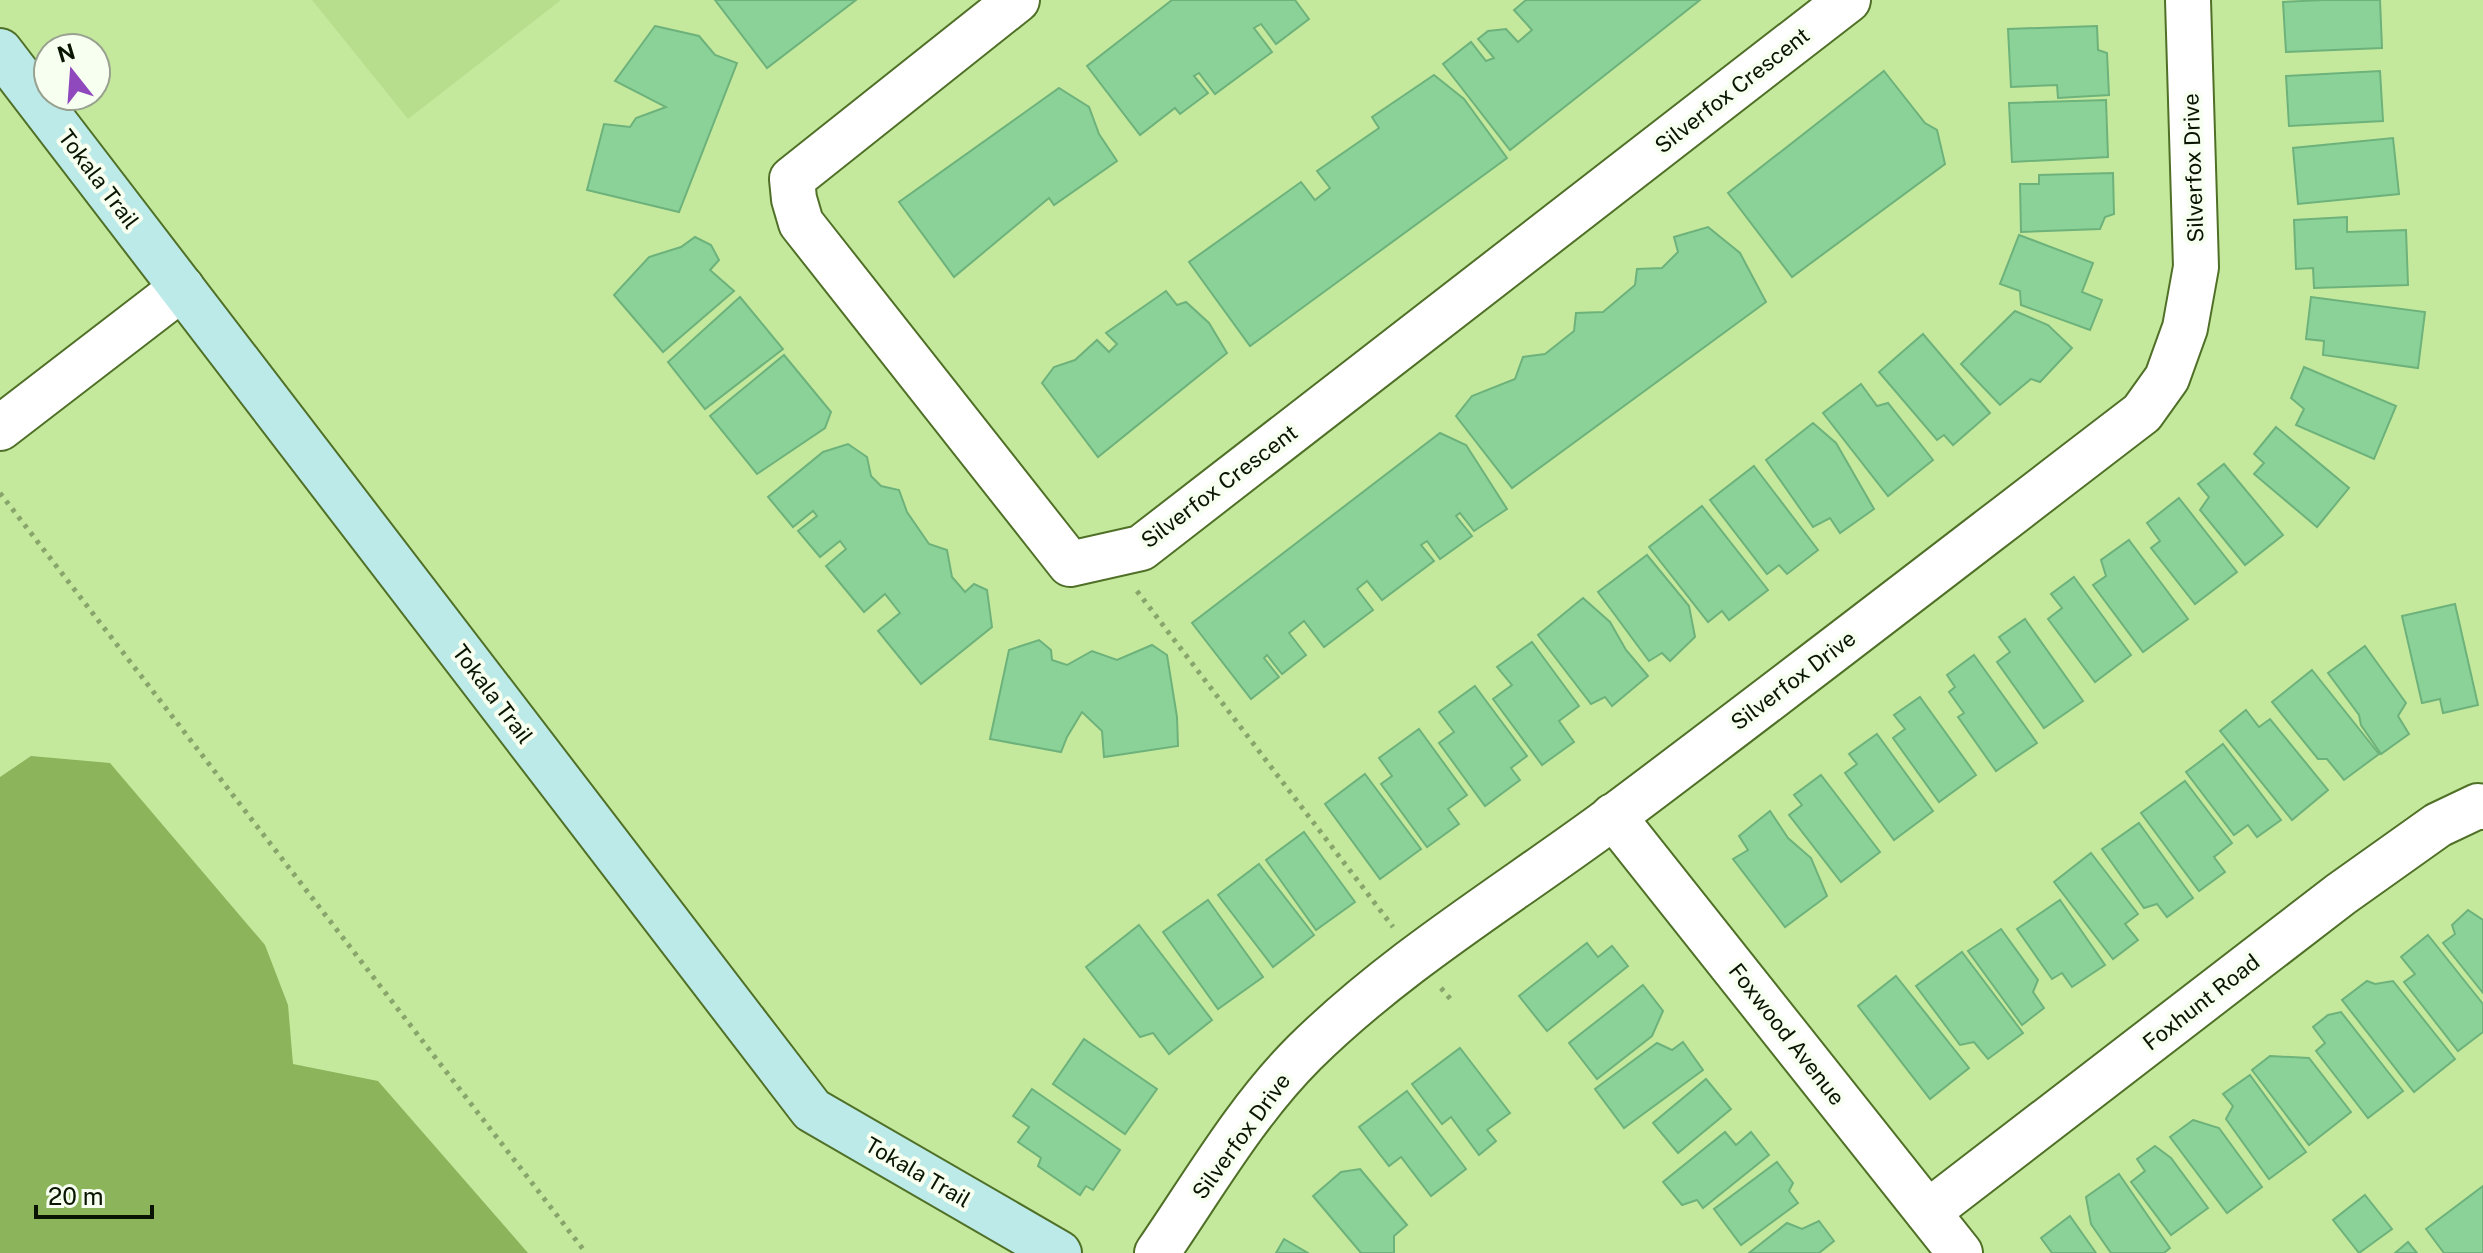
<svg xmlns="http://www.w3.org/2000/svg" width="2483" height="1253" viewBox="0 0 2483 1253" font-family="'Public Sans',sans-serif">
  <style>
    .built { fill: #b6de8c }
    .water { fill: #8bb45b }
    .building { fill: #8bd299; stroke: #6db27b; stroke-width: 2 }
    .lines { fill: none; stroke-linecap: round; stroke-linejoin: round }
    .street-casing { stroke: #507028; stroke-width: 48 }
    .secondary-casing { stroke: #507028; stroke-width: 48 }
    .path { stroke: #88a56b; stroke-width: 5; stroke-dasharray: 4 6; stroke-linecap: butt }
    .street { stroke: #fff; stroke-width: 44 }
    .secondary { stroke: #bceae8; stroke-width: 44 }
    .labels { text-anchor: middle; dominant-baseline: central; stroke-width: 8; stroke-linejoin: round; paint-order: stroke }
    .street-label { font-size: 22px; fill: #091500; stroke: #f7fff0 }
  </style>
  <rect width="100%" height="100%" fill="#c4e99d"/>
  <!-- built -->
  <polygon class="built" points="312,0 561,0 408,119"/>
  <!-- water -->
  <polygon class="water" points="31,756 110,763 265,945 288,1005 293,1064 378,1081 528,1253 0,1253 0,777"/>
  <!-- building -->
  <g class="building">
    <polygon points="715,0 856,0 767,68"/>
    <polygon points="1172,0 1295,0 1309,19 1276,44 1261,24 1254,28 1272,52 1215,94 1199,73 1194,76 1208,93 1180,114 1175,108 1140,135 1087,66"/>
    <polygon points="1526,0 1700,0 1510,150 1443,64 1471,42 1486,61 1494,58 1478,39 1488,31 1506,29 1518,42 1532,30 1514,10"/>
    <polygon points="2323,0 2380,0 2382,48 2286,52 2283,2"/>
    <polygon points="655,26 699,36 715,55 737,63 679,212 587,190 604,124 630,127 636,118 666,107 615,81"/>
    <polygon points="2097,26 2098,50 2107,53 2109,95 2058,98 2057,85 2011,87 2008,29"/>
    <polygon points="1884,71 1925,123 1937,130 1945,164 1792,277 1728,193"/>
    <polygon points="2380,71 2383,121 2289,126 2286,76"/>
    <polygon points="1434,75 1464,99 1507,158 1250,346 1189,262 1301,182 1315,200 1330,188 1317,171 1379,128 1372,117"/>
    <polygon points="1059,88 1089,107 1099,134 1117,161 1054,205 1049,198 954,277 899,202"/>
    <polygon points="2106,100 2108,157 2012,162 2009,103"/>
    <polygon points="2393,138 2399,194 2298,204 2293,148"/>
    <polygon points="2113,173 2114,214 2105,217 2100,229 2021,232 2020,184 2039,184 2039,175"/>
    <polygon points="2347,217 2347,232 2406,230 2408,285 2314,288 2313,268 2296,269 2294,220"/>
    <polygon points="1708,227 1740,253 1766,302 1512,488 1456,416 1472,396 1515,379 1523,357 1545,354 1574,331 1576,313 1603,312 1635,285 1637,269 1662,268 1678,252 1674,237"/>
    <polygon points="2019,235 2093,263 2082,292 2102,300 2090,330 2021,305 2020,291 2000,284"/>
    <polygon points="695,237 711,245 719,260 710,270 734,291 663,352 614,295 649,257 681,247"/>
    <polygon points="1166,291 1177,305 1186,302 1209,323 1227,353 1098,457 1042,383 1054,367 1075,360 1097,340 1109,352 1117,344 1106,333"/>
    <polygon points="740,297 783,349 705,409 668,362"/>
    <polygon points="2311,297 2425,312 2418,368 2323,355 2324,341 2306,339"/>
    <polygon points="2015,311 2048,325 2072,348 2040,382 2031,379 2000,405 1961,364"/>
    <polygon points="1923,334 1990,413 1953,445 1944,435 1937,440 1879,372"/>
    <polygon points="784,355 831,412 825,428 757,474 710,416"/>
    <polygon points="2304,367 2396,406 2374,459 2296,425 2304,409 2291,398"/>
    <polygon points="1861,384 1877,406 1888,403 1933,460 1888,496 1823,413"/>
    <polygon points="1813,423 1836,443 1874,509 1840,533 1830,518 1813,527 1766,460"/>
    <polygon points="2276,427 2349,488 2317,527 2254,474 2264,463 2254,454"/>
    <polygon points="1440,433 1466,445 1507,509 1474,531 1460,513 1456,516 1472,536 1440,559 1427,541 1421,545 1434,561 1382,600 1367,581 1357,589 1373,610 1324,647 1304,621 1289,633 1306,655 1282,674 1267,655 1264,658 1279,677 1251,699 1192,623"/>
    <polygon points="848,444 867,457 871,476 881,486 899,490 907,512 929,544 947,550 952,577 965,592 974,584 987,590 992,627 921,684 878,631 900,613 885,594 864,612 826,566 846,549 840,541 820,557 798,531 817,516 813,511 793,527 768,497 823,452"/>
    <polygon points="2224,464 2283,535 2245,565 2200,510 2209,497 2198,484"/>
    <polygon points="1754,466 1818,550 1787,574 1779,565 1767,574 1710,500"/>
    <polygon points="2179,498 2237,572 2195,604 2151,548 2160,541 2147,523"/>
    <polygon points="1702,506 1768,590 1729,620 1722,611 1708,622 1649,547"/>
    <polygon points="2129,540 2188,619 2143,652 2093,585 2106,576 2101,560"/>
    <polygon points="1647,555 1689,606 1695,637 1670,661 1662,653 1649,661 1598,592"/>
    <polygon points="2074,577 2131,655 2095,682 2048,619 2062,608 2051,594"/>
    <polygon points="1583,598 1610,622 1626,650 1648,676 1612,706 1605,697 1591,704 1538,635"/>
    <polygon points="2455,604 2478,705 2443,713 2440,699 2422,703 2402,616"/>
    <polygon points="2025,619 2083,701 2044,728 1997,662 2010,652 1999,637"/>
    <polygon points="1039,640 1051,650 1052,660 1067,665 1092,651 1117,660 1152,645 1167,655 1177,717 1178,746 1104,757 1102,731 1082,712 1067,737 1061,752 990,739 1009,650"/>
    <polygon points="1532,642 1579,706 1559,721 1574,742 1542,765 1493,699 1512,685 1497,667"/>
    <polygon points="2365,646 2406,703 2398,716 2409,734 2381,754 2361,725 2359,715 2328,673"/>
    <polygon points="1974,655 2037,743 1996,771 1958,717 1964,713 1949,692 1955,687 1947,675"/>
    <polygon points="2312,670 2379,754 2344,780 2327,759 2318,759 2272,702"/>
    <polygon points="1475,686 1527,756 1511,768 1520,780 1485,806 1439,743 1454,732 1439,712"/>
    <polygon points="1920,697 1976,775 1939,802 1893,738 1905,729 1894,715"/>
    <polygon points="2246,710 2259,727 2270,719 2328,790 2292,820 2220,731"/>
    <polygon points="1419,729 1467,795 1448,809 1459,824 1427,847 1381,784 1392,776 1379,758"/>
    <polygon points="1877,734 1933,811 1894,840 1845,773 1857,764 1849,754"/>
    <polygon points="2223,744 2281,820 2257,837 2248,825 2234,835 2186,772"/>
    <polygon points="1365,774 1421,849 1380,879 1325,804"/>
    <polygon points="1821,775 1880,852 1841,882 1789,815 1802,805 1794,795"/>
    <polygon points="2185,781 2232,843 2214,857 2225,872 2199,891 2141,813"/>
    <polygon points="1770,811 1788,838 1811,858 1827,896 1785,927 1733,859 1748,850 1739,836"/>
    <polygon points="2139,823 2193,898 2167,917 2157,904 2144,908 2102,849"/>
    <polygon points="1304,832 1355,902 1316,930 1266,860"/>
    <polygon points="2091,853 2138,914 2125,924 2138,940 2113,959 2054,882"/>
    <polygon points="1259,864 1314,935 1273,967 1218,895"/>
    <polygon points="1208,900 1263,977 1218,1009 1163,932"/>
    <polygon points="2060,900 2105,965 2072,987 2062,973 2052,979 2017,929"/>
    <polygon points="2468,910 2483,920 2483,993 2443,943 2455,934 2452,925"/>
    <polygon points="1139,925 1212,1020 1169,1054 1153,1033 1140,1037 1086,967"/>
    <polygon points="2001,929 2038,980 2033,992 2044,1008 2022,1025 1968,951"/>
    <polygon points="2428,935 2483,1004 2483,1032 2458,1051 2404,982 2415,974 2401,957"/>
    <polygon points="1587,943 1598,957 1612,946 1628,966 1547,1031 1519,996"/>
    <polygon points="1962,952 2023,1033 1988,1059 1974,1042 1960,1045 1916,986"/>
    <polygon points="1896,976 1969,1068 1930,1099 1858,1006"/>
    <polygon points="2367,981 2375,984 2393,981 2455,1059 2414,1092 2342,1000"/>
    <polygon points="1643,985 1663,1011 1652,1036 1597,1079 1569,1043"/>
    <polygon points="2341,1012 2403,1091 2368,1118 2316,1051 2325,1043 2313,1027 2328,1015"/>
    <polygon points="1084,1039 1157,1089 1125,1134 1053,1084"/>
    <polygon points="1683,1042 1703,1070 1624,1128 1595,1089 1657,1043 1672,1050"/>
    <polygon points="1460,1048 1510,1113 1487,1130 1496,1141 1479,1155 1451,1117 1442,1124 1412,1084"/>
    <polygon points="2270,1056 2309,1058 2351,1112 2309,1145 2252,1070"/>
    <polygon points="2250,1075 2306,1152 2269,1179 2226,1119 2233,1106 2223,1094"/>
    <polygon points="1706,1079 1731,1109 1678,1153 1653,1123"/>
    <polygon points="1032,1089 1120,1150 1093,1190 1086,1186 1080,1195 1038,1166 1041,1158 1018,1142 1029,1127 1013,1116"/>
    <polygon points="1407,1091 1466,1169 1431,1196 1401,1157 1389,1166 1359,1127"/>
    <polygon points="2193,1120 2219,1128 2262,1187 2227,1213 2170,1137"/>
    <polygon points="1725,1132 1736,1145 1751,1132 1769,1155 1703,1208 1697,1200 1682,1205 1663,1182"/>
    <polygon points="2155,1146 2171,1158 2208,1208 2171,1235 2131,1182 2145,1171 2137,1159"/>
    <polygon points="1777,1162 1793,1183 1789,1191 1798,1203 1741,1245 1714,1209"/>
    <polygon points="1360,1169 1407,1225 1394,1236 1394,1253 1361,1253 1313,1196 1341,1172"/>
    <polygon points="2119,1174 2170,1248 2164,1253 2111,1253 2091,1224 2086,1197"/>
    <polygon points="2483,1186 2483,1253 2444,1253 2426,1229"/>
    <polygon points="2365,1195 2392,1229 2359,1253 2333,1220"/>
    <polygon points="2070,1216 2096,1253 2052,1253 2041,1238"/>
    <polygon points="1819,1221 1834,1241 1819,1253 1749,1253 1787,1223 1802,1229"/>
    <polygon points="1284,1239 1308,1253 1276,1253"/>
    <polygon points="2408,1242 2417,1253 2395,1253"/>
  </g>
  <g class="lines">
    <!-- street casing -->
    <g class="street-casing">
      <g id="street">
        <polyline points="1017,0 792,179 794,199 801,223 1070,564 1141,548 1848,0"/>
        <polyline points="0,428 182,288"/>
        <polyline points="1613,816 1960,1253"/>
        <polyline points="1928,1212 2341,894 2438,825 2478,806 2483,807"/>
        <path d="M1157,1253C1203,1186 1246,1111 1304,1053C1397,961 1511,893 1616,815C1792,683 1967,547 2142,413L2167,378L2185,328L2196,267L2188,0"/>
      </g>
    </g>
    <!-- secondary casing -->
    <g class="secondary-casing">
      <polyline id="secondary" points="0,51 812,1110 1059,1253"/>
    </g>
    <!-- path -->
    <g class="path">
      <polyline points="0,493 586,1253"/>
      <polyline points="1137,591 1393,927"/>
      <polyline points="1441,988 1453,1002"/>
    </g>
    <!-- street -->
    <use href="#street" class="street"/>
    <!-- secondary -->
    <use href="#secondary" class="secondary"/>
  </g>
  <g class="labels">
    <!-- street labels -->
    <g class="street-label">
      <text transform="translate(1732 90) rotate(-38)">Silverfox Crescent</text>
      <text transform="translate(2193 168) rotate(-92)">Silverfox Drive</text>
      <text transform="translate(99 179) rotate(53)">Tokala Trail</text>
      <text transform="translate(1219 486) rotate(-37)">Silverfox Crescent</text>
      <text transform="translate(1793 680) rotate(-37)">Silverfox Drive</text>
      <text transform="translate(493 694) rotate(53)">Tokala Trail</text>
      <text transform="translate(2201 1002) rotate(-38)">Foxhunt Road</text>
      <text transform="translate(1787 1034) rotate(52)">Foxwood Avenue</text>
      <text transform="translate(1241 1136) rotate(-54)">Silverfox Drive</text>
      <text transform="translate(918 1172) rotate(30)">Tokala Trail</text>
    </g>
  </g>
  <!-- north arrow -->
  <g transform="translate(72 72) rotate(343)"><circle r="38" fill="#f7fff0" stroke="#98a190" stroke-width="2"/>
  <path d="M0-6L14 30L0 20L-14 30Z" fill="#8f49bc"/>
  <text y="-12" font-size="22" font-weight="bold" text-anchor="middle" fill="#091500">N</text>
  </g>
  <!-- scale -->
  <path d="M36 1205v12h116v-12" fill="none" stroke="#091500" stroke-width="4"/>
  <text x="48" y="1205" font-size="24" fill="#091500" stroke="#f7fff0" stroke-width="6" paint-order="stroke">20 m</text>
</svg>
